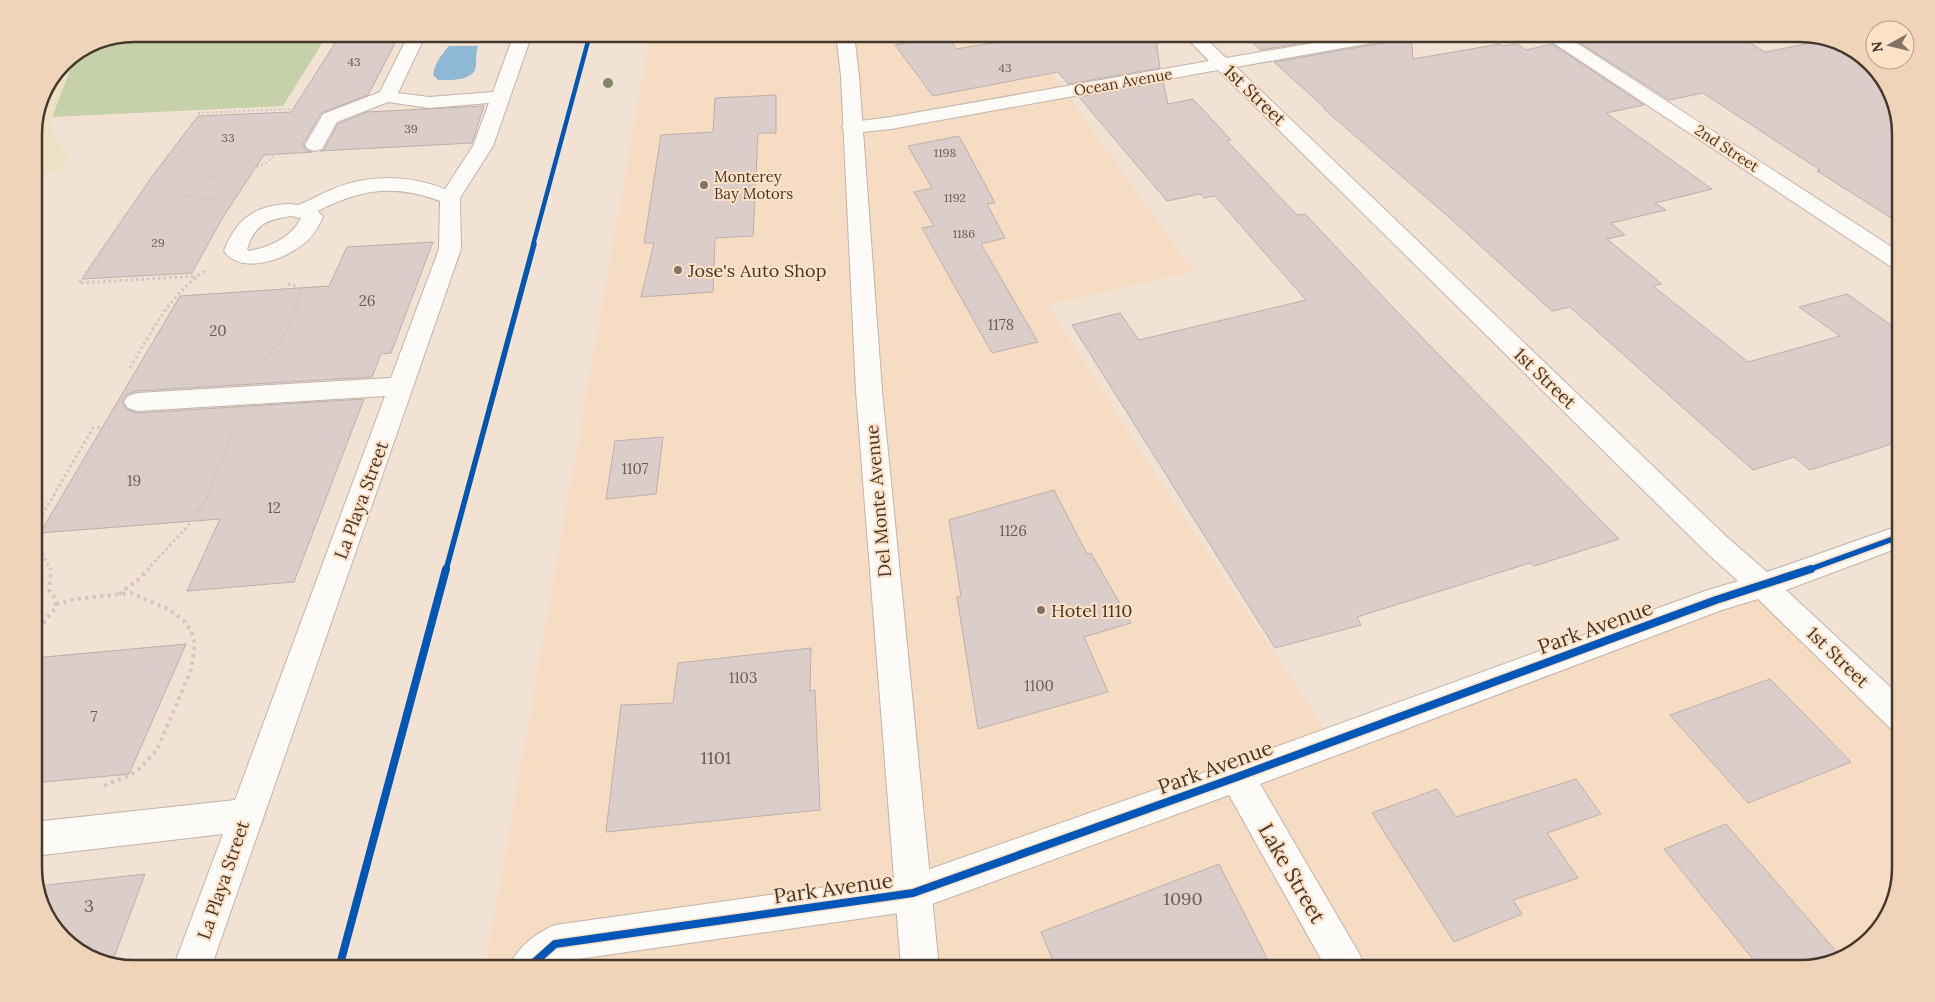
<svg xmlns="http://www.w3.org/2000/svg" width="1935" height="1002" viewBox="0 0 1935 1002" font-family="Lora,serif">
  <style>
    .built { fill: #f6dcc2 }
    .green { fill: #c6d1a9 }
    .sand { fill: #ece0c5 }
    .water { fill: #8db9d4 }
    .building { fill: #dbcdc9; stroke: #bdafab }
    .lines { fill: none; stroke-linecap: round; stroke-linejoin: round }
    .street-casing { stroke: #c1b4a9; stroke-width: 2 }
    .primary-casing { stroke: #c1b4a9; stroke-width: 2 }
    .path-far2 { stroke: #cec7c2; stroke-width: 2; stroke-dasharray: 2 2.5; stroke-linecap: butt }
    .path-far1 { stroke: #cec7c2; stroke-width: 3; stroke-dasharray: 2.5 3; stroke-linecap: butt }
    .path { stroke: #cec7c2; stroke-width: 4; stroke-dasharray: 3 4.5; stroke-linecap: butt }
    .street { fill: #fdfbf8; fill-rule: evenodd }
    .primary { fill: #fdfbf8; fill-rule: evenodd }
    .cycleway-far2-casing { stroke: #ffe2c6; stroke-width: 6 }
    .cycleway-far1-casing { stroke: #ffe2c6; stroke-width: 9 }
    .cycleway-casing { stroke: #ffe2c6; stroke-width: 11 }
    .cycleway-far2 { stroke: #0057b8; stroke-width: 4.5 }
    .cycleway-far1 { stroke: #0057b8; stroke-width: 5.5 }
    .cycleway { stroke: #0057b8; stroke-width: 8 }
    .tree { fill: #818666 }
    .poi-dot { fill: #817467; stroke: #ffe2c6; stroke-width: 2 }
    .labels { text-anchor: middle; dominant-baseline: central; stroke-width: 4; stroke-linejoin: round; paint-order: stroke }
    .far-number-label { font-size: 12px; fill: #6a5d54 }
    .far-street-label { font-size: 15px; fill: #44382d; stroke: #ffe2c6 }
    .far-poi-label { font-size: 15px; fill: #44382d; stroke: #ffe2c6; text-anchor: start }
    .number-label { font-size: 15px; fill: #6a5d54 }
    .street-label { font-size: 18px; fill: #44382d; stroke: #ffe2c6 }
    .poi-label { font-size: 18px; fill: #44382d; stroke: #ffe2c6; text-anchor: start }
    .near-number-label { font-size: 18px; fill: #6a5d54 }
    .near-street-label { font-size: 21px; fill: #44382d; stroke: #ffe2c6 }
    .rim { fill: none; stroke: #44382d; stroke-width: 2.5 }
  </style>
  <rect width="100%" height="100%" fill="#f2e2d3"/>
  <!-- built -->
  <polygon class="built" points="650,34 1024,34 1193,271 1048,305 1153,470 1334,743 1763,586 1901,718 1901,868 1891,912 1856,951 1801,968 485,968"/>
  <!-- green -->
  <polygon class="green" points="134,34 328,34 283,106 52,117 76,54 96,41"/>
  <!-- sand -->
  <path class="sand" d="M76,54L52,117V132L68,157L60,170L34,178C34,131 32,83 76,54Z"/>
  <!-- water -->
  <path class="water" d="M449,46H478C476,53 476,58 476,65C475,82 449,80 438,80L433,75C435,63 441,55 449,46Z"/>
  <!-- building -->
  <g class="building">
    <polygon points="341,34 400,34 368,95 321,113 303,144 306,150 312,152 264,155 223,217 192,273 82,279 151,178 198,116 291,112"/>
    <polygon points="899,34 947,34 956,49 1030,37 1027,34 1155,34 1160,68 1068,84 1058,72 933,96 895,45 905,43"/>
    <polygon points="1242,34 1356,34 1261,50"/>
    <polygon points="1404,34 1411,34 1413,59 1500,44 1503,46 1517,44 1526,50 1552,44 1644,105 1606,113 1712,189 1655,203 1666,210 1611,223 1625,235 1607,239 1662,284 1653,286 1748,362 1840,336 1799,307 1847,294 1901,332 1901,441 1810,470 1794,457 1753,470 1570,307 1552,311 1451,219 1324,109 1325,108 1274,62 1400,40"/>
    <polygon points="1604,34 1728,34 1735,38 1740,37 1765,52 1827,40 1845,44 1884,79 1901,128 1901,224 1817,171 1820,170 1703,93 1669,100 1575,40"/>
    <polygon points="1163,82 1168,104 1193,99 1231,140 1227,141 1297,215 1305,214 1405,320 1619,539 1534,566 1530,563 1357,617 1361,625 1275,648 1072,325 1120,313 1139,340 1306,300 1215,196 1204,198 1200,194 1167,201 1079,97"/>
    <polygon points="776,95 776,133 758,133 753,236 715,238 713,292 641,297 654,243 644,243 661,135 713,132 715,98"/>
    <polygon points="484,106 472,143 320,151 324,150 338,124 367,112"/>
    <polygon points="959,136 995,203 987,204 1005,238 981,244 1038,342 992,353 922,228 934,226 914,192 932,188 908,146"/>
    <polygon points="433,242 391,353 381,354 372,377 137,391 127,394 122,401 126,409 137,413 364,399 294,582 187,591 220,519 40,533 180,296 329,286 347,247"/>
    <polygon points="663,437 656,494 606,499 615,441"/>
    <polygon points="1054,490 1087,554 1091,553 1131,623 1084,637 1108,692 978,729 957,597 961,596 949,520"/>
    <polygon points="186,644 129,774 34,783 34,658"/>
    <polygon points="811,648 810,691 815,690 820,810 606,832 621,705 673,703 678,663"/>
    <polygon points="1770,679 1851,762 1748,803 1670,715"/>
    <polygon points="1576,779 1601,814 1547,833 1578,878 1513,900 1522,914 1454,942 1372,813 1437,789 1456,817"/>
    <polygon points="1726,824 1840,956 1801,968 1760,968 1664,849"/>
    <polygon points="1219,864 1272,968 1056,968 1041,932"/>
    <polygon points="145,874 112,963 90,958 51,924 38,886"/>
  </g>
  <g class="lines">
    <!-- street casing -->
    <g class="street-casing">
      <g id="street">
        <path d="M409,34H426L398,93L429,97L493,92L514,34H532L493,146L460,198L461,249L211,968H173L223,834L34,856V822L235,800L385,396L137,411L128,408L124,402L128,396L137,393L391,378L439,249L440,201C394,184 361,189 318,211L323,217C318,228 312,238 302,245C283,260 241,275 224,251C236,219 255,205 290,204C293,204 295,205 298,205C306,203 324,192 333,189C370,174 408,175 445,189L473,146L489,103L429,108L388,102L337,122L322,149L315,151L308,149L305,145L323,114L380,92ZM291,216L301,218C291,238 270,247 249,251L247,249C255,224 266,220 291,216Z"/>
        <path d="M1183,34H1201L1226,58L1366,34H1402L1400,38L1394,39L1236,67L1728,538L1767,572L1901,525V547L1786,590L1901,697V732L1890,728L1758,599L1722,610L1260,784L1360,955L1366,968H1326L1229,795L913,911L564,961L556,968H509C516,948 536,933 555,925L913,875L1237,761L1705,591L1738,581L1708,554L1218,70L891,129L852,133L845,131L842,127L845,123L891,117L1209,61Z"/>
        <polygon points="1543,34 1563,34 1901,253 1901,270 1893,268 1546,38"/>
      </g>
    </g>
    <!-- primary casing -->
    <g class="primary-casing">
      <polygon id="primary" points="836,34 854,34 859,76 882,391 939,968 901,968 856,391 841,76"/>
    </g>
    <!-- path-far2 -->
    <g class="path-far2">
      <polyline points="198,113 290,109 295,111"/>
      <polyline points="191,196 201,180 250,170 266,163 283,148"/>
      <polyline points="105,245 126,214 160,210 181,198 191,196 226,201"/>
    </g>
    <!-- path-far1 -->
    <g class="path-far1">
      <polyline points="106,244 79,283 197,276"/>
      <path d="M267,358C283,338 296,317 300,291L296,286L287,284"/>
      <path d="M130,368C153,330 168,296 206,270"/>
      <polyline points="34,529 93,428 110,426"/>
      <polyline points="34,539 51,570"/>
      <polyline points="147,570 188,526 206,499 229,444 230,431"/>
    </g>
    <!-- path -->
    <g class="path">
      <polyline points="119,594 139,579 149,569"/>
      <polyline points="56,604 76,599 131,593 170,610 183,620 191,630 195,645 191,670 157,750 136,772 104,786"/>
      <polyline points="34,635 56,607 55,598 49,590 51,569"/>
    </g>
    <!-- street -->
    <use href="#street" class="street"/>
    <!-- primary -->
    <use href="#primary" class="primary"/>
    <!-- cycleway-far2 casing -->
    <g class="cycleway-far2-casing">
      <polyline id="cycleway-far2" points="533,245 590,34"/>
    </g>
    <!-- cycleway-far1 casing -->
    <g class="cycleway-far1-casing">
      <g id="cycleway-far1">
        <polyline points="446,570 534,244"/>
        <polyline points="1808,570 1901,536"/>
      </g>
    </g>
    <!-- cycleway casing -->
    <g class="cycleway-casing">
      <g id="cycleway">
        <polyline points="339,968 446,569"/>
        <polyline points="528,968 555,944 913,893 1237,777 1716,600 1811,569"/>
      </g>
    </g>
    <!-- cycleway-far2 -->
    <use href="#cycleway-far2" class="cycleway-far2"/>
    <!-- cycleway-far1 -->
    <use href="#cycleway-far1" class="cycleway-far1"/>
    <!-- cycleway -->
    <use href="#cycleway" class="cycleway"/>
  </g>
  <!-- trees -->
  <circle class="tree" cx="608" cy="83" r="5"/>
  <!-- markers -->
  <g class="poi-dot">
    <circle cx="704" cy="185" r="5"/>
    <circle cx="678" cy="270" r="5"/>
    <circle cx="1041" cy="610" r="5"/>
  </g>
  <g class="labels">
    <!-- far-number labels -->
    <g class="far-number-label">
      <text x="354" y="61">43</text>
      <text x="1005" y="67">43</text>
      <text x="411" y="128">39</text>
      <text x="228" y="137">33</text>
      <text x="945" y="152">1198</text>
      <text x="955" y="197">1192</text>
      <text x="964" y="233">1186</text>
      <text x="158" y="242">29</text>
    </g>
    <!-- far-street labels -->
    <g class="far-street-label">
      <text transform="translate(1123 82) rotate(-10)">Ocean Avenue</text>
      <text transform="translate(1727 148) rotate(33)">2nd Street</text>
    </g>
    <!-- far-poi labels -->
    <g class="far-poi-label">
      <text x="714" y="176">Monterey<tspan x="714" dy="17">Bay Motors</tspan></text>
    </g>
    <!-- number labels -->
    <g class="number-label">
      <text x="367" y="300">26</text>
      <text x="1001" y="324">1178</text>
      <text x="218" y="330">20</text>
      <text x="635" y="468">1107</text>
      <text x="134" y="480">19</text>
      <text x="274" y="507">12</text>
      <text x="1013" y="530">1126</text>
      <text x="743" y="677">1103</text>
      <text x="1039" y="685">1100</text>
      <text x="94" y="716">7</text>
    </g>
    <!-- street labels -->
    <g class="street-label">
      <text transform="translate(1255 95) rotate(44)">1st Street</text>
      <text transform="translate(1545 378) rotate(44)">1st Street</text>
      <text transform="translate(361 500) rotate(-70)">La Playa Street</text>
      <text transform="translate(878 501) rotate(-95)">Del Monte Avenue</text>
      <text transform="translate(1838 657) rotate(44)">1st Street</text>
      <text transform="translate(223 880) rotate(-71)">La Playa Street</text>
    </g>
    <!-- poi labels -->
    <g class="poi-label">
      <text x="688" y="270">Jose's Auto Shop</text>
      <text x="1051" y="610">Hotel 1110</text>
    </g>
    <!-- near-number labels -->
    <g class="near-number-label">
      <text x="716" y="757">1101</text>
      <text x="1183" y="898">1090</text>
      <text x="89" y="905">3</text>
    </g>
    <!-- near-street labels -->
    <g class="near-street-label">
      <text transform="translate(1595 627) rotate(-20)">Park Avenue</text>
      <text transform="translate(1215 767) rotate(-20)">Park Avenue</text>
      <text transform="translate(1292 873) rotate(60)">Lake Street</text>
      <text transform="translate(833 888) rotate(-8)">Park Avenue</text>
    </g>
  </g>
  <!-- crop -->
  <path d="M0 0H1935V1002H0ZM134 42H1800A92 92 0 0 1 1892 134V868A92 92 0 0 1 1800 960H134A92 92 0 0 1 42 868V134A92 92 0 0 1 134 42Z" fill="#f0d4ba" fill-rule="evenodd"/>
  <path class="rim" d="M134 42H1800A92 92 0 0 1 1892 134V868A92 92 0 0 1 1800 960H134A92 92 0 0 1 42 868V134A92 92 0 0 1 134 42Z"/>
  <!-- north arrow -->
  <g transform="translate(1890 45) rotate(262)"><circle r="24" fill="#ffe2c6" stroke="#b49e89"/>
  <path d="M0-4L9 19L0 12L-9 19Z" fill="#817467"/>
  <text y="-8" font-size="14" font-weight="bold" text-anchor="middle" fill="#44382d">N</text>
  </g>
</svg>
